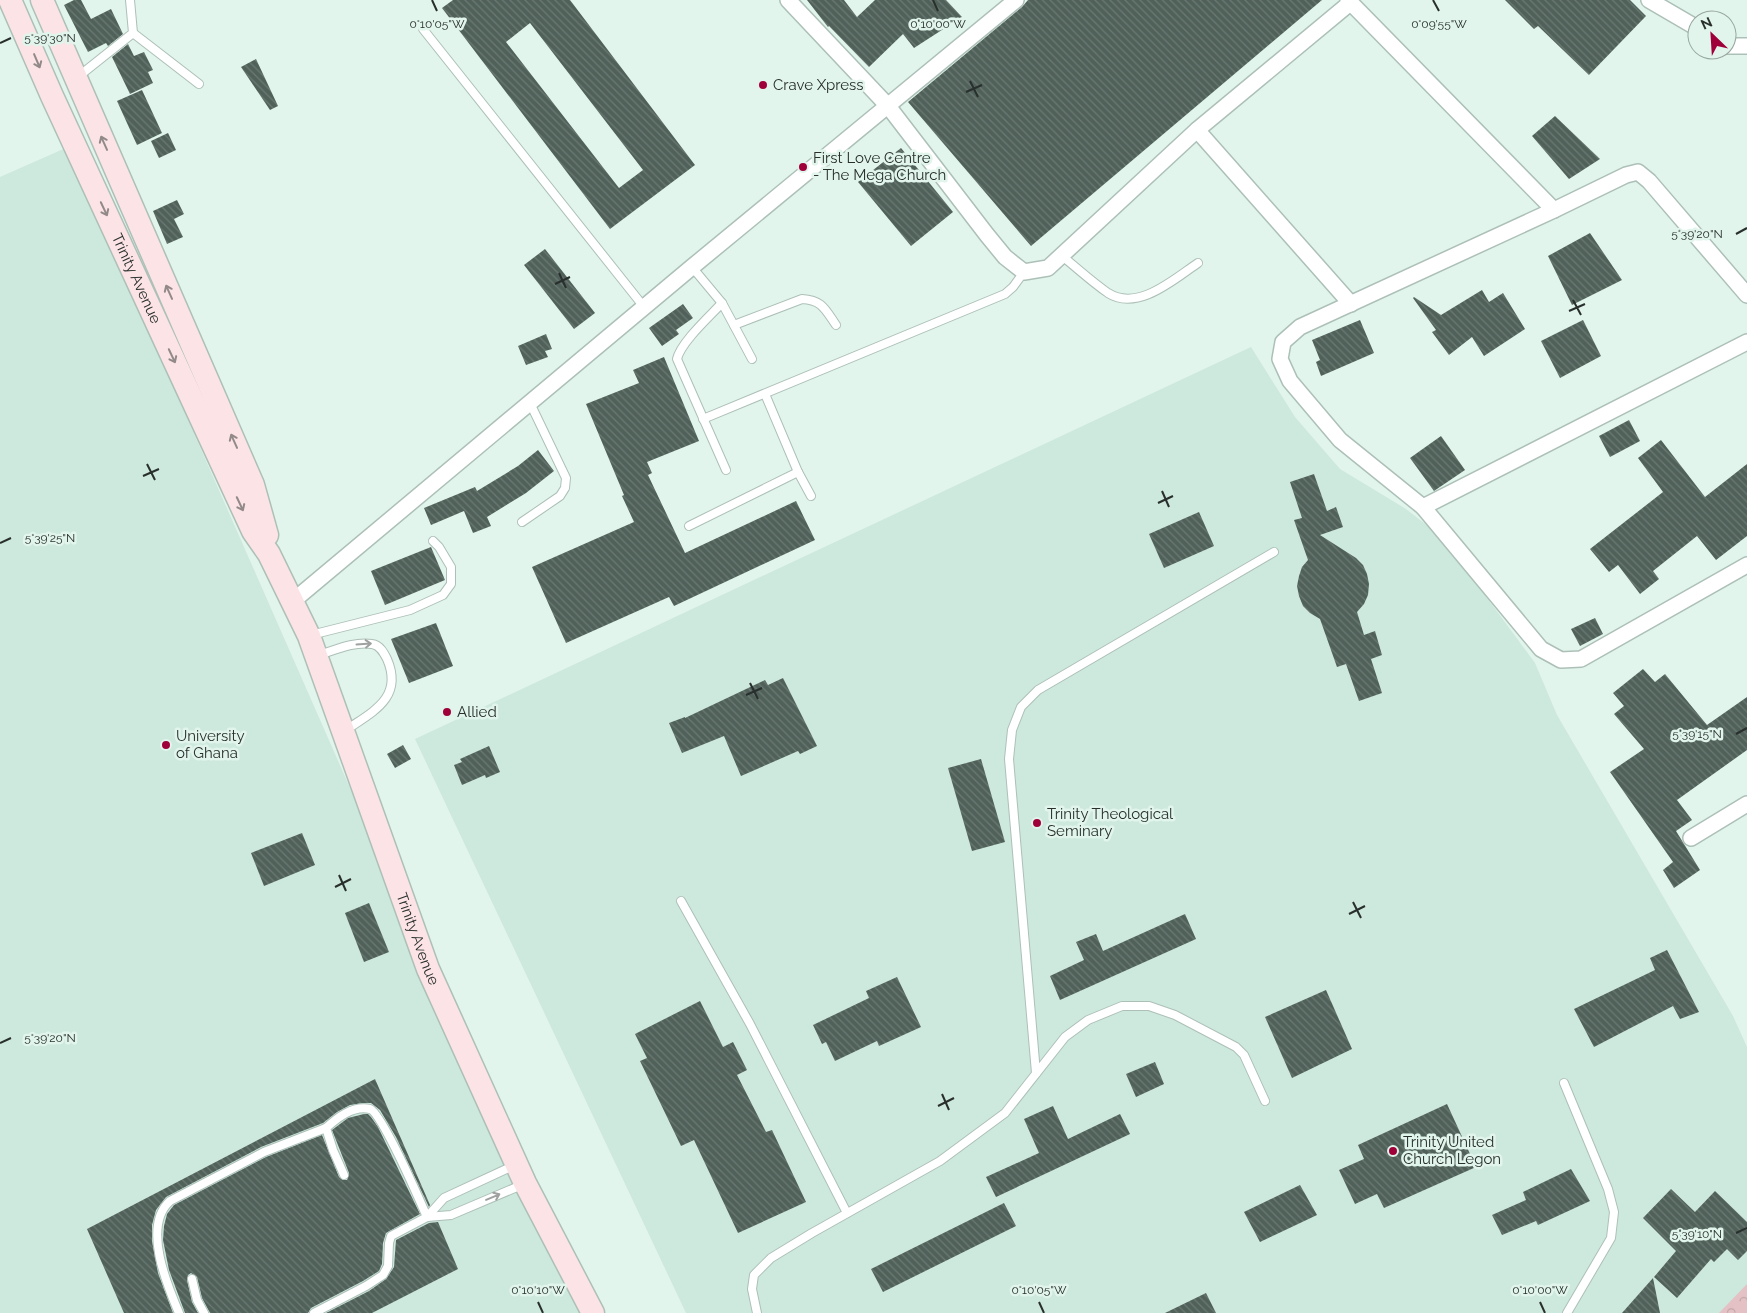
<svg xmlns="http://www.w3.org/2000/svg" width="1747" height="1313" viewBox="0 0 1747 1313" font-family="Raleway,sans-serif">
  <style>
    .built { fill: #cde8dd }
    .forest { fill: url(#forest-crowns) }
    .building { fill: url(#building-back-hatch); fill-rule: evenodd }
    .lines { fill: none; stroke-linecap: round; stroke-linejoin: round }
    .lane-casing { stroke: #adc0b8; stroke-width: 10 }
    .street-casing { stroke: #adc0b8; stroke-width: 18 }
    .secondary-casing { stroke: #adc0b8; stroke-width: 25 }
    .lane { stroke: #fff; stroke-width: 8 }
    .street { stroke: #fff; stroke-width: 15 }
    .secondary { stroke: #fce3e6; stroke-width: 22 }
    .oneway { stroke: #928989 }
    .oneway2 { stroke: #9ea1a0 }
    .ticks { fill: none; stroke: #282f2c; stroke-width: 2 }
    .poi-dot { fill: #a00039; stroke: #e1f5ec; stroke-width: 2 }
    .labels { text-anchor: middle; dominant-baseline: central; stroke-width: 5; stroke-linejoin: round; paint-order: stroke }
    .poi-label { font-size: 15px; fill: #282f2c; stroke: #e1f5ec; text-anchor: start }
    .street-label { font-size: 15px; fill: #282f2c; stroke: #e1f5ec }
    .ticks-label { font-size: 12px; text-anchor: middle; fill: #282f2c; stroke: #e1f5ec; stroke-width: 5; stroke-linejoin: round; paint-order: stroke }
  </style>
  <defs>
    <pattern id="forest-crowns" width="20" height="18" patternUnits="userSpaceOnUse" patternTransform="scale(1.25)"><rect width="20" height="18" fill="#e4c1c4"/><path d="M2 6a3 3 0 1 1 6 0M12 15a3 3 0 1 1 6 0" fill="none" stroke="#c4a6a9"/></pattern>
    <pattern id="building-back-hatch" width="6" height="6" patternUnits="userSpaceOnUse" patternTransform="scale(1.25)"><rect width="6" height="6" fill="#50615a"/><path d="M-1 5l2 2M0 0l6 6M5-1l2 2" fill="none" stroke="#6c7974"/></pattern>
  </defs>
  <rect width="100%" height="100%" fill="#e1f5ec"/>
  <!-- built -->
  <g class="built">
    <polygon points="68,147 581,1313 0,1313 0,177"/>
    <polygon points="1251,347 1295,417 1340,469 1406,509 1442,537 1535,663 1557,715 1733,1016 1747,1047 1747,1313 686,1313 415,739"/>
  </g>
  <!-- forest -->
  <polygon class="forest" points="1747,1284 1747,1313 1719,1313"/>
  <!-- building -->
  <g class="building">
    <polygon points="74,0 81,0 91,19 111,9 123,34 108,46 106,43 88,52 64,5"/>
    <path d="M453,0H570L695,165L610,229L442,8ZM530,23L643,170L619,188L506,42Z"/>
    <polygon points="807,0 844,0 857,17 875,0 946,0 962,17 914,48 903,34 869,67 829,26 828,27"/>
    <polygon points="1028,0 1322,0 1031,246 908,102 1022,7"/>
    <polygon points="1505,0 1630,0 1646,16 1589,75 1538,26 1534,29"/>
    <polygon points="128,44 134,56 144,52 153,70 148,72 153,83 130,94 112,57"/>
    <polygon points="256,59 278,106 270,110 241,67"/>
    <polygon points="142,90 162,133 137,145 117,101"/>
    <polygon points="1555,116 1600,159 1569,179 1532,136"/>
    <polygon points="168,133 176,150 159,158 151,141"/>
    <polygon points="901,148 953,212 911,246 858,182"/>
    <polygon points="177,200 184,214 174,219 183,237 167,244 153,211"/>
    <polygon points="1590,233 1622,280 1572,305 1548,256"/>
    <polygon points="545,249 595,313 574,329 524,265"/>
    <polygon points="1482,290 1489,302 1503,293 1525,329 1484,356 1472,337 1449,355 1432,332 1436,330 1413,298 1414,297 1441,315"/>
    <polygon points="683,304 693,318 676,330 679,334 662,346 649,328"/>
    <polygon points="1360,320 1374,353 1321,376 1316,362 1320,360 1312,340"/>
    <polygon points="1583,320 1601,356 1560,378 1541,341"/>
    <polygon points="546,334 552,349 545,351 548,357 526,365 518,346"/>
    <polygon points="664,357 699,441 647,462 652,473 648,475 685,553 796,501 815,540 674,606 669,597 566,643 532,567 634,522 622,496 624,495 586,404 639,383 633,370"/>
    <polygon points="1629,420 1640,441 1610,457 1599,436"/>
    <polygon points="1441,436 1465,470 1434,491 1410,458"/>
    <polygon points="1661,440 1705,497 1747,464 1747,536 1716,560 1697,536 1653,571 1659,579 1640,594 1618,565 1609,572 1590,549 1663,492 1638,458"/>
    <polygon points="538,450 554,471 526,493 487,517 491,526 473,533 464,511 431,525 424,508 475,487 477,491 518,466"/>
    <polygon points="1314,474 1327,511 1336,507 1343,527 1320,535 1356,558 1363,565 1367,574 1369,584 1368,595 1364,604 1357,612 1364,635 1375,631 1382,655 1371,659 1382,693 1359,701 1346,664 1337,667 1320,619 1310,613 1303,606 1299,596 1297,586 1299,576 1302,567 1308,560 1294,520 1302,518 1290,482"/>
    <polygon points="1199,512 1214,546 1164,568 1149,534"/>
    <polygon points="431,547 445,580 385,605 371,571"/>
    <polygon points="1595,618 1603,634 1580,646 1571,629"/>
    <polygon points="436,623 453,666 409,683 391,639"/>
    <polygon points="1643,669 1655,682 1665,674 1707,725 1747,697 1747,750 1677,800 1692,820 1676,831 1700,870 1674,888 1663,870 1673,862 1610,772 1644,749 1614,714 1624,706 1613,693"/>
    <polygon points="783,678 817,746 800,754 798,751 741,776 724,736 682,753 669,723 685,717 685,718 765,680 768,685"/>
    <polygon points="403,745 411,759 395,768 387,754"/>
    <polygon points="489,746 500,772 486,778 485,775 462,785 454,765 462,762 460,759"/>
    <polygon points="981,759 1005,842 972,851 948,768"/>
    <polygon points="302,833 315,865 264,886 251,853"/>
    <polygon points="369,903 389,952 364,962 345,913"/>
    <polygon points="1185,914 1196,939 1060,1000 1050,976 1084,960 1076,942 1096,934 1103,951"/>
    <polygon points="1667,950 1699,1012 1680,1019 1673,1006 1594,1047 1574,1009 1655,970 1650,958"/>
    <polygon points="897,977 921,1027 879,1046 877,1041 835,1061 826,1042 822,1044 813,1025 869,998 866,991"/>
    <polygon points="1326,990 1352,1049 1292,1078 1265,1017"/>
    <polygon points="700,1001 723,1047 733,1042 747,1070 737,1075 766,1132 772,1130 806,1202 738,1233 694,1140 681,1146 640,1061 647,1058 635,1034"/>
    <polygon points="1155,1062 1164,1084 1136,1097 1126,1074"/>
    <polygon points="375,1079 430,1205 429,1207 396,1137 380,1110 371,1103 363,1103 350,1105 337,1112 323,1123 261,1147 166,1197 156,1210 152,1225 152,1241 158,1273 173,1313 124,1313 87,1229"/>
    <polygon points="1447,1104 1476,1167 1384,1208 1377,1194 1355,1204 1339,1170 1364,1159 1358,1145"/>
    <polygon points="1053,1106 1068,1139 1120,1114 1130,1134 996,1197 986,1177 1039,1153 1024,1119"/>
    <polygon points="364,1114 368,1114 371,1117 378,1127 420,1214 386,1233 383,1243 382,1264 379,1271 363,1281 311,1308 308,1313 210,1313 202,1298 197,1277 191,1273 188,1275 187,1280 192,1302 198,1313 185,1313 169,1270 163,1240 164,1226 167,1214 174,1205 266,1157 322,1135 339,1177 343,1180 347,1180 349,1173 332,1130 348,1118"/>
    <polygon points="1571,1169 1590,1201 1538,1225 1536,1221 1502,1235 1492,1215 1526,1200 1523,1192"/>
    <polygon points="1300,1185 1317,1215 1260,1242 1244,1212"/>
    <polygon points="1671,1189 1695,1212 1715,1191 1747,1222 1747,1251 1738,1260 1727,1249 1714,1262 1711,1259 1677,1298 1654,1277 1676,1251 1643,1218"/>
    <polygon points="1004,1203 1016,1226 883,1292 871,1269"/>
    <polygon points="438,1222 458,1269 372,1313 326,1313 369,1291 386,1279 394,1267 396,1240 429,1223"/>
    <polygon points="1653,1278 1660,1313 1622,1313"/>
    <polygon points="1206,1293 1216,1313 1165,1313"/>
  </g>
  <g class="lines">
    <!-- lane casing -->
    <g class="lane-casing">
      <g id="lane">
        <polyline points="423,29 644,307"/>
        <polyline points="133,33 199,84"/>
        <polyline points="79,76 133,33 130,0"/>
        <path d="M1062,256C1077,268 1092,282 1108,293C1138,312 1174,279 1198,263"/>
        <polyline points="692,267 722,303 752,359"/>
        <path d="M722,303C710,316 681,342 677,359L726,470"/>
        <path d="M734,325L802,299C822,300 825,309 836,325"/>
        <polyline points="765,394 798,472 811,496"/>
        <polyline points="703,419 1005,294 1013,287 1024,272"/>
        <polyline points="522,522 560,496 565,488 566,478 530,403"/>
        <polyline points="689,526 798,472"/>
        <polyline points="311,635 410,610 443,595 451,584 451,567 439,547 433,541"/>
        <path d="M319,655C335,650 355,641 372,644C380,645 384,653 387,659C404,698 372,712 346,730"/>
        <polyline points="681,901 750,1024 847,1213"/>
        <polyline points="1036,1073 1009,759 1012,730 1021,707 1038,690 1274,552"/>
        <polyline points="1564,1083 1608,1189 1614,1212 1611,1238 1567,1313"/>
        <path d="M344,1175L333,1150L326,1128C337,1118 353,1105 370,1109C381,1111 420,1201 427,1217"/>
        <polyline points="427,1217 451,1215 524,1184"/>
        <polyline points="192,1279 197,1300 204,1313"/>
        <path d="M179,1313C167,1285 142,1226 170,1201L264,1152L326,1128"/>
        <polyline points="314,1313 366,1286 383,1275 388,1266 389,1243 391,1236 427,1217 444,1198 515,1165"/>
        <polyline points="757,1313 752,1289 754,1275 771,1258 812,1233 940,1161 1005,1113 1065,1037 1088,1020 1122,1006 1149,1006 1175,1015 1236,1047 1244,1055 1265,1101"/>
      </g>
    </g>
    <!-- street casing -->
    <g class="street-casing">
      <g id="street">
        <polyline points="788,0 888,106 987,235 1005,257 1024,272 1048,268 1197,130 1350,3"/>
        <polyline points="1348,0 1554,210"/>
        <polyline points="1649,0 1697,28"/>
        <polyline points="1727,46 1747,46"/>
        <polyline points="1197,130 1351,304"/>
        <polyline points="1747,295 1649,181 1638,172 1626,175 1554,210 1300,327 1283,342 1280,359 1290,381 1340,440 1423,507 1541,649 1561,660 1581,659 1747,565"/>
        <polyline points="1423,507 1747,342"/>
        <polyline points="293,601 692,267 1016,0"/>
        <polyline points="1691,838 1747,804"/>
      </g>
    </g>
    <!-- secondary casing -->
    <g class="secondary-casing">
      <g id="secondary">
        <path id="s1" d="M10,0L52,96L222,464L253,531L269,554L309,636L428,969L525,1183L593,1313"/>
        <polyline points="42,0 253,485 267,535"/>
      </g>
    </g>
    <!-- lane -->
    <use href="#lane" class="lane"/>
    <!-- street -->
    <use href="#street" class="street"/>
    <!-- secondary -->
    <use href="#secondary" class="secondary"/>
  </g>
  <!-- one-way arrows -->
  <defs><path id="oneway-shaft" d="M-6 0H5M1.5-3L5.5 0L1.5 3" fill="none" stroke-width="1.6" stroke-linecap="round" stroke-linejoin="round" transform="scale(1.25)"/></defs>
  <g class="oneway">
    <use href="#oneway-shaft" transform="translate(37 61) rotate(67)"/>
    <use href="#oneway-shaft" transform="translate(104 143) rotate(-114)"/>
    <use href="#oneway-shaft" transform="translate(104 209) rotate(65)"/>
    <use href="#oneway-shaft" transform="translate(169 292) rotate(-114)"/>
    <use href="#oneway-shaft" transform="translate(172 356) rotate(65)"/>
    <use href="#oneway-shaft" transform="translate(234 441) rotate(-114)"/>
    <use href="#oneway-shaft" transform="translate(240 504) rotate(65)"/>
  </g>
  <g class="oneway2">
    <use href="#oneway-shaft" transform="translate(364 644) rotate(-4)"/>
    <use href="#oneway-shaft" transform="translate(493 1197) rotate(-23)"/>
  </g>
  <!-- ticks -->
  <path class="ticks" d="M432,0L437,11M933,0L938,11M1433,0L1439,11M0,43L11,38M970,81L978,97M966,92L982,85M1736,234L1747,228M559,273L566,288M555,284L570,277M1573,300L1581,315M1569,311L1585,304M147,464L155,480M143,476L159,469M1162,491L1169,507M1158,503L1173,496M0,543L11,538M750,683L758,699M746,695L762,688M1736,734L1747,728M339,875L346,891M335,887L351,879M1353,902L1361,918M1349,914L1365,906M0,1043L11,1038M942,1094L949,1110M938,1106L954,1098M1736,1233L1747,1228M538,1302L543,1313M1039,1302L1044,1313M1540,1302L1545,1313"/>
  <!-- markers -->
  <g class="poi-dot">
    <circle cx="763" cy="85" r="5"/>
    <circle cx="803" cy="167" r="5"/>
    <circle cx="447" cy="712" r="5"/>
    <circle cx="166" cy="745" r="5"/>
    <circle cx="1037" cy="823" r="5"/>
    <circle cx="1393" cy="1151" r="5"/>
  </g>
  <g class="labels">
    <!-- poi labels -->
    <g class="poi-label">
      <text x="773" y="85">Crave Xpress</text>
      <text x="813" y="158">First Love Centre<tspan x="813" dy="17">- The Mega Church</tspan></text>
      <text x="457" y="712">Allied</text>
      <text x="176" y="736">University<tspan x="176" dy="17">of Ghana</tspan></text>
      <text x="1047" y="814">Trinity Theological<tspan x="1047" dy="17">Seminary</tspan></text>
      <text x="1403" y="1142">Trinity United<tspan x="1403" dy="17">Church Legon</tspan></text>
    </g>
    <!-- street labels -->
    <g class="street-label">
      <text stroke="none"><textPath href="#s1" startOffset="306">Trinity Avenue</textPath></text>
      <text stroke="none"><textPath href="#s1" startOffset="1025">Trinity Avenue</textPath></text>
    </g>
  </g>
  <g class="ticks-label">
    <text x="437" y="28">0°10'05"W</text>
    <text x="938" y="28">0°10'00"W</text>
    <text x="1439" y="28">0°09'55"W</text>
    <text x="50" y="42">5°39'30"N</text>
    <text x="1697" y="238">5°39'20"N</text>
    <text x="50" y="542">5°39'25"N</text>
    <text x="1697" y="738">5°39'15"N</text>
    <text x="50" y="1042">5°39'20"N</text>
    <text x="1697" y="1238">5°39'10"N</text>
    <text x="538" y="1294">0°10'10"W</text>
    <text x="1039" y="1294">0°10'05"W</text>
    <text x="1540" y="1294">0°10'00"W</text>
  </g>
  <!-- north arrow -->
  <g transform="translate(1712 35) rotate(335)"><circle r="24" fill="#e1f5ec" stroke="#97a69f"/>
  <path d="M0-4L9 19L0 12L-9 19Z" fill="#a00039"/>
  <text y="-8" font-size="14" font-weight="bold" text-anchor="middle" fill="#282f2c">N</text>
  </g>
</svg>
